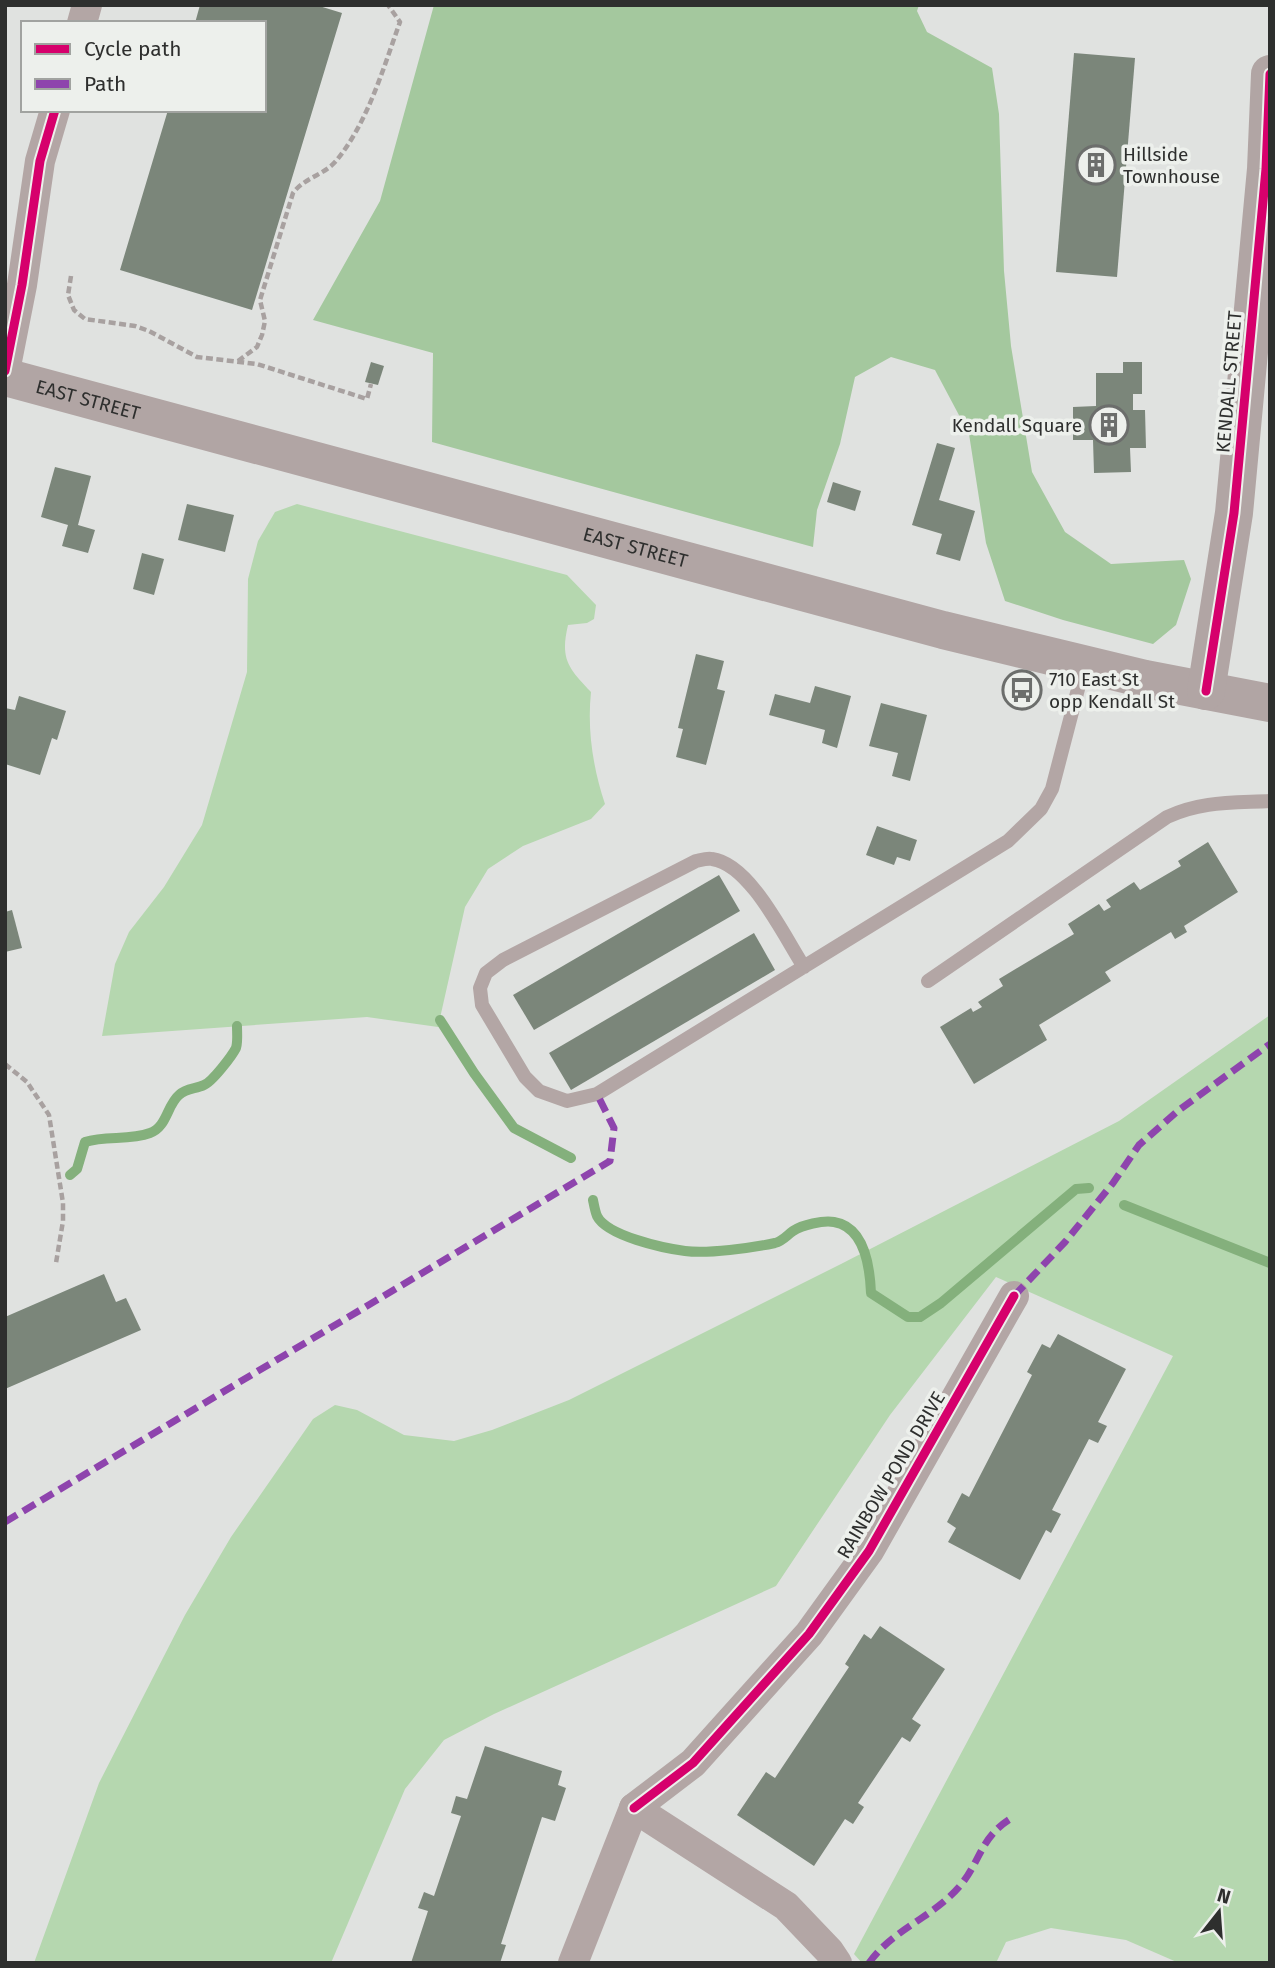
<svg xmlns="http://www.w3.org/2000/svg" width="1275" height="1968" viewBox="0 0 1275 1968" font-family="'Fira Sans',sans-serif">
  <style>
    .green { fill: #b5d7af }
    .forest { fill: #a4c89e }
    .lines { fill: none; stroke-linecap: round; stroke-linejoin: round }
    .stream { stroke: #84b07c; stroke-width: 10 }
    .building { fill: #7b867a }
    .path { stroke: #a8a1a0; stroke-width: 4.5; stroke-dasharray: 7 3.5; stroke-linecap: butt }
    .lane { stroke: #b3a6a5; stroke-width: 14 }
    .street { stroke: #b3a6a5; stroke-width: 30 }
    .secondary { stroke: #b1a5a4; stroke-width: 38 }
    .quiet { stroke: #8e44ad; stroke-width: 7; stroke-dasharray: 14 7; stroke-linecap: butt }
    .cycleway-casing { stroke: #edf0ec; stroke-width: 13 }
    .cycleway { stroke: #d6006c; stroke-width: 9 }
    .labels { text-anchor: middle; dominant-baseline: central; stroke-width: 7; stroke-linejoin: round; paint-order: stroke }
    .poi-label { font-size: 19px; fill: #2e2f2e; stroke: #edf0ec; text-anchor: start }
    .street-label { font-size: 19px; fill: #2e2f2e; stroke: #edf0ec }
  </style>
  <rect width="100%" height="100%" fill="#e0e2e0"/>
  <!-- green -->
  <g class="green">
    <path d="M297,504L567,575L596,605L594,619L587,623L568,625C560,659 568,668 591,692C587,730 593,768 605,804L591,819L523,846L488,869L465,907L438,1027L367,1017L102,1036L115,964L129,932L164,887L202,825L247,672L248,579L258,541L275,512Z"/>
    <polygon points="1270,1015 1270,1963 1179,1963 1126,1940 1051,1928 1006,1942 996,1963 862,1963 854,1954 1173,1356 996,1277 890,1415 776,1586 494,1714 444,1740 405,1789 331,1963 34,1963 99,1783 185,1615 231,1537 313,1419 335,1405 357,1410 404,1435 454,1441 492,1430 569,1400 841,1264 1119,1121"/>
  </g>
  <!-- forest -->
  <polygon class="forest" points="434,5 919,5 917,11 927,32 992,68 999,114 1004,271 1011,346 1032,472 1065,532 1111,564 1184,560 1191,579 1176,625 1153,644 1063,620 1005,601 986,543 969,434 935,370 891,357 855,377 840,444 817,510 813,547 432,442 433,353 313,320 380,201"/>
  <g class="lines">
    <!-- stream -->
    <g class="stream">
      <polyline points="440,1020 474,1073 514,1128 571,1158"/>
      <path d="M70,1175L77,1169L85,1142C106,1135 129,1141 150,1133C167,1127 167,1105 179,1095C186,1088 196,1089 204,1085C212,1082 232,1056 236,1048C238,1042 237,1033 237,1026"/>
      <path d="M593,1200C594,1205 595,1211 597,1216C607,1236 663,1248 685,1251C708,1254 751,1248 775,1243C783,1241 787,1235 793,1231C802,1225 823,1220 834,1222C865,1227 870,1268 871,1293L908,1317H920L941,1303L1076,1189L1089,1188"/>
      <polyline points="1124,1205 1270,1263"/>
    </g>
  </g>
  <!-- building -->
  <g class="building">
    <polygon points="200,5 316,5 342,13 252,310 120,270 168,110 264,110 264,23 195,23"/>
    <polygon points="1074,53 1135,58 1117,277 1056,272"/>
    <polygon points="371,362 384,366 378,385 365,382"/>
    <polygon points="1123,362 1142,362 1142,394 1133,394 1133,410 1145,410 1146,448 1130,448 1131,472 1094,473 1093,440 1073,440 1073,407 1096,406 1096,373 1123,373"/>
    <polygon points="937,443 955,448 939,500 975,511 960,561 936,554 942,534 912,525"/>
    <polygon points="55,467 91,476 78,525 95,530 88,553 62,546 68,525 41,517"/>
    <polygon points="833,482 861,491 855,511 827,502"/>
    <polygon points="187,504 234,515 225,552 178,540"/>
    <polygon points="142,553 164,559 154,595 133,589"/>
    <polygon points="696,654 724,661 717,689 725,691 706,765 676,757 683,729 678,728"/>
    <polygon points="815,686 851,696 837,748 822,743 825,730 769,715 775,694 810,703"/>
    <polygon points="19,696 66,711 57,740 52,738 40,775 5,764 5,708 15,710"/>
    <polygon points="881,703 927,715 910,781 892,776 898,753 869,746"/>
    <polygon points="877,826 917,840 910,861 897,857 894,865 866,855"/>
    <polygon points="1208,842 1238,892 1184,926 1187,932 1175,939 1171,932 1105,972 1111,981 1039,1025 1047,1040 974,1084 940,1027 971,1008 973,1012 982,1007 978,1002 1003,986 999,979 1074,934 1068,924 1099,904 1104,911 1111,907 1106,900 1134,882 1140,890 1181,866 1178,861"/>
    <polygon points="719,875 740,911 534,1030 513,995"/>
    <polygon points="12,910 22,948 5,952 5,912"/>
    <polygon points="754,933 775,970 571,1090 549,1053"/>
    <polygon points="104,1274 116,1302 126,1298 141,1330 5,1389 5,1317"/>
    <polygon points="1058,1334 1126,1369 1098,1422 1107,1426 1098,1443 1089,1439 1052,1510 1061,1514 1051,1533 1046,1530 1020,1580 948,1542 956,1528 947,1522 962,1493 969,1497 1032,1375 1027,1372 1042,1344 1050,1348"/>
    <polygon points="880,1626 945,1669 912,1719 921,1725 910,1742 902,1737 858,1803 864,1807 853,1824 845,1819 814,1866 737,1815 766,1772 775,1778 849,1667 845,1664 864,1634 871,1639"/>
    <polygon points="485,1746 562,1771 558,1785 566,1788 555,1821 542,1817 501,1944 506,1945 500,1963 411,1963 428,1911 418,1908 424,1892 434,1896 461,1816 451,1813 456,1796 467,1799"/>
  </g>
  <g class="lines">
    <!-- path -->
    <g class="path">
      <polyline points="71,276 68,295 74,310 85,319 135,326 149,331 197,357 257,364 367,399 371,384"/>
      <path d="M238,361L257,347L262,335L265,321L260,300L293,193C304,178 324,175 336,161C368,122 383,69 400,22L388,5"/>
      <polyline points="5,1064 27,1082 49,1115 63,1203 63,1221 56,1263"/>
    </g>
    <!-- lane -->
    <g class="lane">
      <path d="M804,967C784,936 750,864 712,859C707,858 701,860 696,861L503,960L486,973L480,988L482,1005L525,1077L539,1091L567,1101L597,1094L1008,841L1041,809L1052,789L1084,666"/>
      <path d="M928,981L1167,817C1201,801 1232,803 1270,801"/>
    </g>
    <!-- street -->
    <g class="street">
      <polyline points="82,23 87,5"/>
      <polyline points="5,371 22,285 40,161 55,110"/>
      <polyline points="634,1808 693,1763 809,1634 869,1551 1014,1296"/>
      <polyline points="573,1963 634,1808 786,1906 829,1951 837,1963"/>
    </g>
    <!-- secondary -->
    <g class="secondary">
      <path id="s1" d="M5,377L943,630L1145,679L1270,703"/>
      <polyline points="1206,691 1234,513 1266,169 1270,74"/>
    </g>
    <!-- quiet -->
    <g class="quiet">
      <polyline points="1014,1296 1065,1242 1113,1183 1139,1145 1179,1110 1270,1044"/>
      <polyline points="5,1522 610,1161 614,1128 597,1094"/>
      <path d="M869,1963C892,1930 933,1917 959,1887C980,1863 980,1838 1010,1819"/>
    </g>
    <!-- cycleway casing -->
    <g class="cycleway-casing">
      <g id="cycleway">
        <polyline points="5,371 22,285 40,161 55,110"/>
        <polyline points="1206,691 1234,513 1266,169 1270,74"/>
        <polyline points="634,1808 693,1763 809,1634 869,1551 1014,1296"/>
      </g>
    </g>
    <!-- cycleway -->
    <use href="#cycleway" class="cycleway"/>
  </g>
  <!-- icons -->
  <defs>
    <g id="building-ring" transform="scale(2.0125)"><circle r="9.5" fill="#edf0ec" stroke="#6c6e6c" stroke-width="1.5"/><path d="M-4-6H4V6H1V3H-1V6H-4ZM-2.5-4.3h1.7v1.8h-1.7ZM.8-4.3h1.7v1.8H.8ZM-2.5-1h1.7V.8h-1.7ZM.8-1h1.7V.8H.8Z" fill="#6c6e6c"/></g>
    <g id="bus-ring" transform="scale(2.0125)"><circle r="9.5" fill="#edf0ec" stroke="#6c6e6c" stroke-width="1.5"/><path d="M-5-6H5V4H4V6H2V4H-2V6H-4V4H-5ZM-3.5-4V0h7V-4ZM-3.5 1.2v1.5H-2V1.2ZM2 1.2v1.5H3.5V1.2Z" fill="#6c6e6c"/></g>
  </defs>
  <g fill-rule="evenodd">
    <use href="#building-ring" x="1096" y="165"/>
    <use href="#building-ring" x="1109" y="425"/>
    <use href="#bus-ring" x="1022" y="690"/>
  </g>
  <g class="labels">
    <!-- poi labels -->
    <g class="poi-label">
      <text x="1123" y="154">Hillside<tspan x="1123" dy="22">Townhouse</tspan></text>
      <text x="1082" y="425" text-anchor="end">Kendall Square</text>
      <text x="1049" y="679">710 East St<tspan x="1049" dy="22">opp Kendall St</tspan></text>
    </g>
    <!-- street labels -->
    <g class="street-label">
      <text transform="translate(1229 382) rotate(-85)">KENDALL STREET</text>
      <text stroke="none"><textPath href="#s1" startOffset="86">EAST STREET</textPath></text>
      <text stroke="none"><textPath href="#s1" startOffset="653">EAST STREET</textPath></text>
      <text transform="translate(891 1475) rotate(-59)">RAINBOW POND DRIVE</text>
    </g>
  </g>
  <!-- border -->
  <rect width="1275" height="1968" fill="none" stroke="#2e2f2e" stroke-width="14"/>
  <!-- legend -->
  <rect x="21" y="21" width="245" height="91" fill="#edf0ec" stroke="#a1a3a0" stroke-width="2"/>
  <rect x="35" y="44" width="35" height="10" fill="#d6006c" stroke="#a1a3a0" stroke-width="2"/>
  <text x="84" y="56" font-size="21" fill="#2e2f2e">Cycle path</text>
  <rect x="35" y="79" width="35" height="10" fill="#8e44ad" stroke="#a1a3a0" stroke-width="2"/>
  <text x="84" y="91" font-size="21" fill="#2e2f2e">Path</text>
  <!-- north arrow -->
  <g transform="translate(1219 1912) rotate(17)" stroke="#edf0ec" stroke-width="5" paint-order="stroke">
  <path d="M0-5L12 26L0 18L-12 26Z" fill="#2e2f2e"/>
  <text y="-10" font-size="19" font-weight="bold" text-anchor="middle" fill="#2e2f2e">N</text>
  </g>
</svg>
